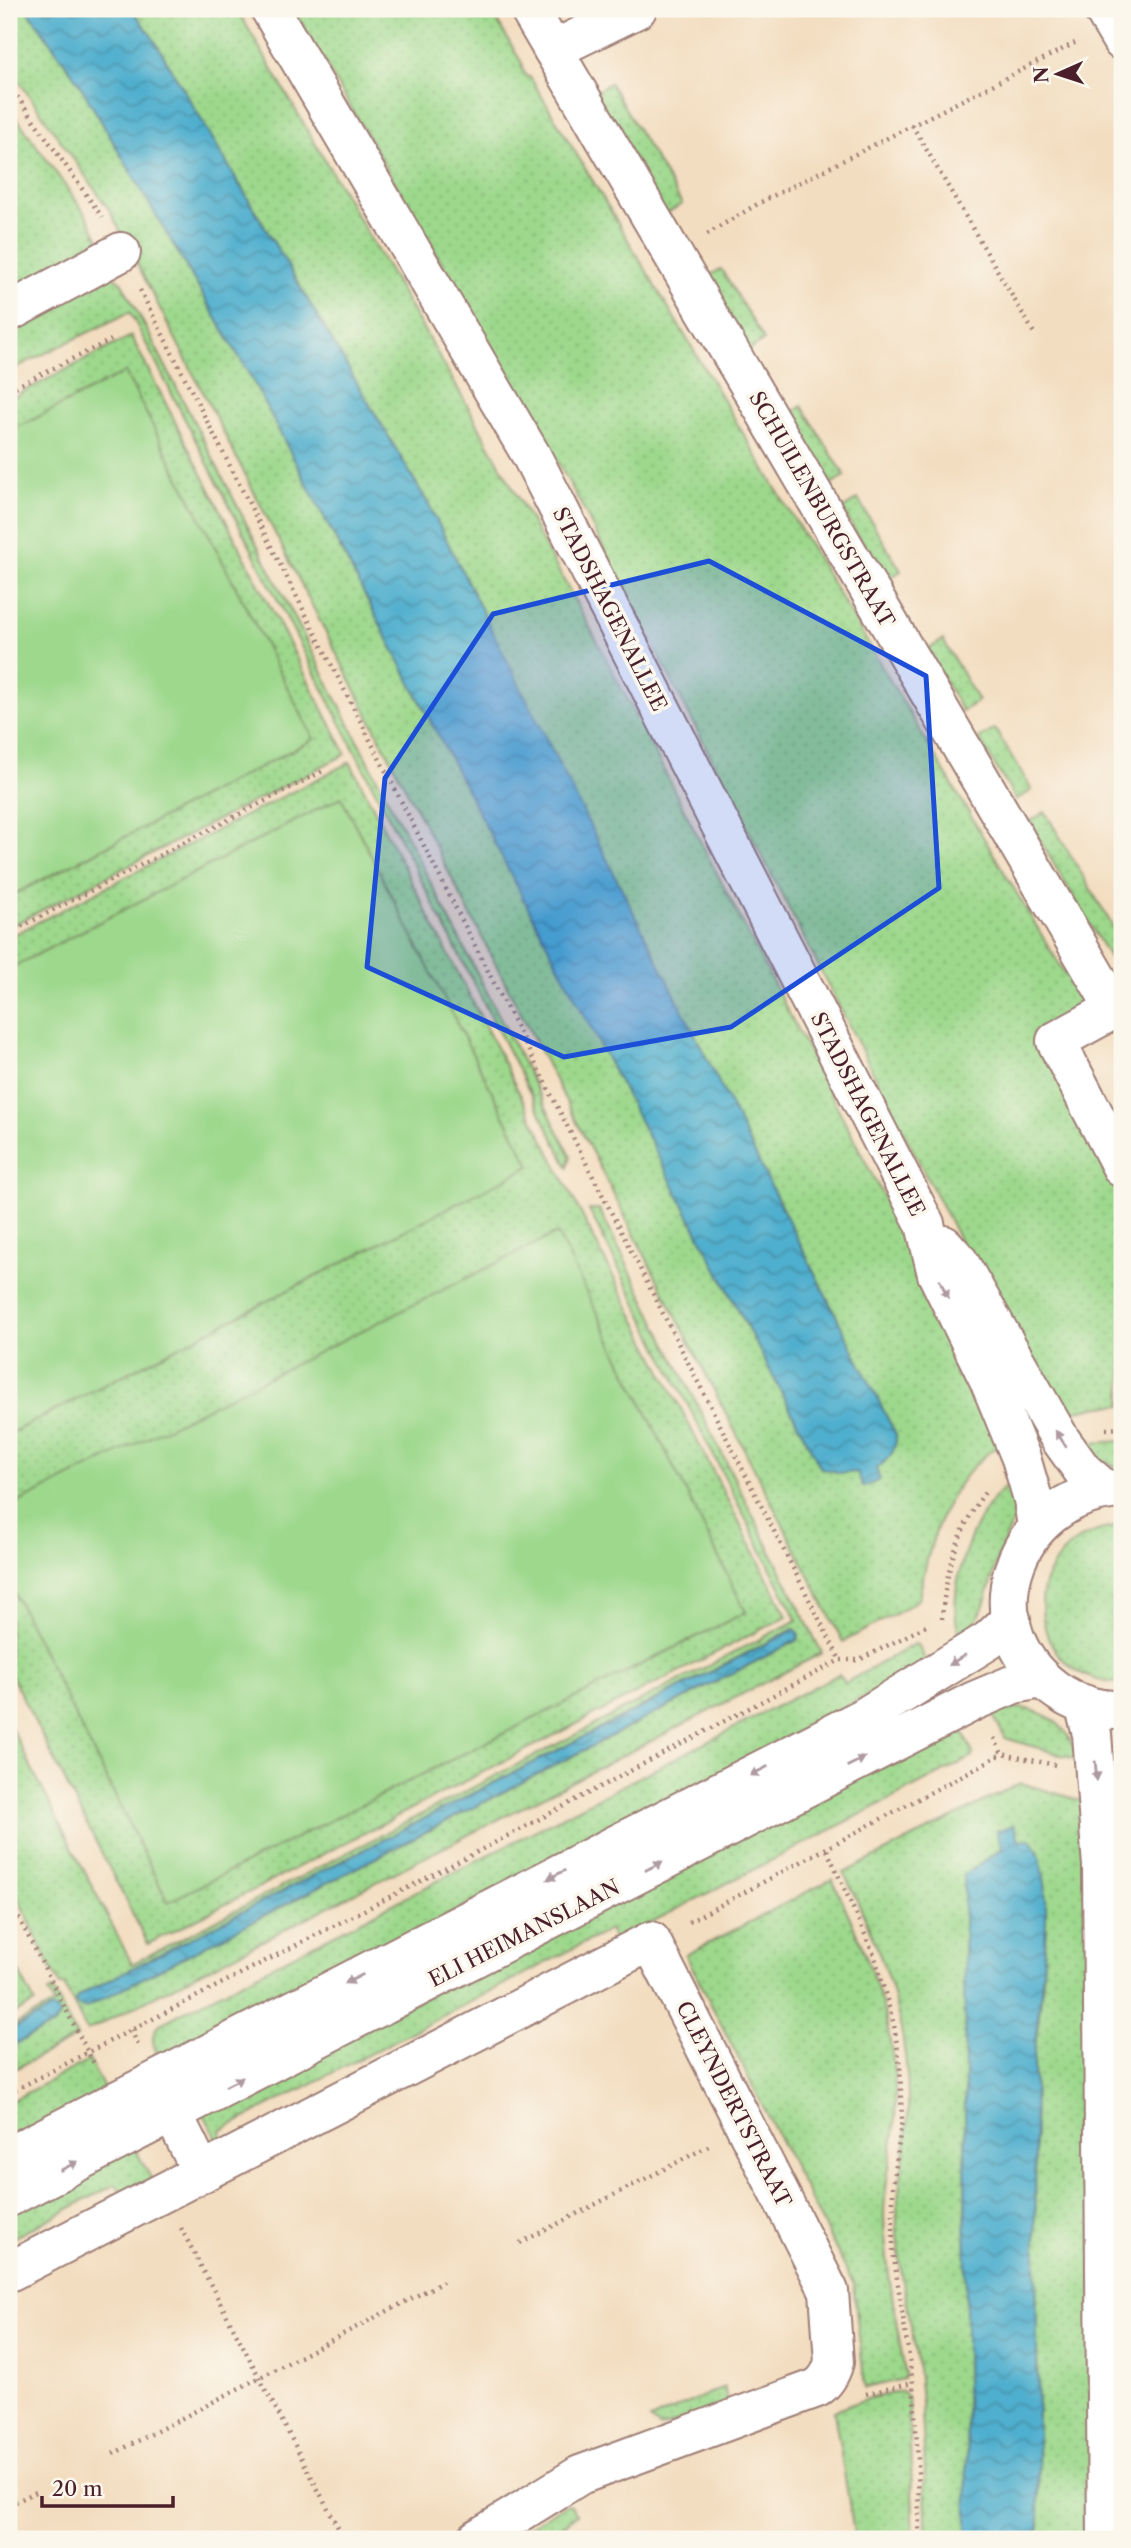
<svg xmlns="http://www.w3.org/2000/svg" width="1131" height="2548" viewBox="0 0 1131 2548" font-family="'Libre Caslon Text',serif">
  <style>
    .grass { fill: url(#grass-dots); stroke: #747c5c; stroke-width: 2; fill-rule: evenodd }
    .garden { fill: #9dd88c; stroke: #747c5c; stroke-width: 2 }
    .water { fill: url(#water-waves); stroke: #4c677c; stroke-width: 2 }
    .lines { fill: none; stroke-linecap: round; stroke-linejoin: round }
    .minor-casing { stroke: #9e7e76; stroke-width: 42 }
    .major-casing { stroke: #9e7e76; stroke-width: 42 }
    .path { stroke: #9e7e76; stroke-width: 4.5; stroke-dasharray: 2 5; stroke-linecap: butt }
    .minor { stroke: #fff; stroke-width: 38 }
    .major { stroke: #fff; stroke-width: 38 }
    .oneway { fill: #ae9aa0 }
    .marked { fill: #1d4ed8; fill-opacity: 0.2; stroke: #1d4ed8; stroke-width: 5; stroke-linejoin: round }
    .labels { text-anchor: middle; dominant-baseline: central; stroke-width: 7; stroke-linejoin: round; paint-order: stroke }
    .street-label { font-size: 21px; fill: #4a1f2b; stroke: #fbf7ec }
  </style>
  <defs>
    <pattern id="grass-dots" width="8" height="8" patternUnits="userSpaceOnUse" patternTransform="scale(1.75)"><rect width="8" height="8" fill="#9dd88c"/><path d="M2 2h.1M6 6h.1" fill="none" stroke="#89b979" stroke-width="1.8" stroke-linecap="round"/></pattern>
    <pattern id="water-waves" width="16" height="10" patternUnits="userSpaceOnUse" patternTransform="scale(1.75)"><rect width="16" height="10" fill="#4fafce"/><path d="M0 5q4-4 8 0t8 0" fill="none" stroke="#448ea7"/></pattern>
  </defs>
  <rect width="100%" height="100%" fill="#fbf7ec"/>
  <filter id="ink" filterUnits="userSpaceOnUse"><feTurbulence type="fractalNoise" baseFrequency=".0143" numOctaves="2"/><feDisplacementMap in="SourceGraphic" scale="14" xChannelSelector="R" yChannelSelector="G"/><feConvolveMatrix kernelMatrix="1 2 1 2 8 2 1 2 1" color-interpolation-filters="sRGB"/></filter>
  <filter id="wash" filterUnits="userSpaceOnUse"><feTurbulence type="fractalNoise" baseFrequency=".00686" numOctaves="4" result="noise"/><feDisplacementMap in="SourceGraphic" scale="28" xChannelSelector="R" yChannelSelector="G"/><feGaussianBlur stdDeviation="1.57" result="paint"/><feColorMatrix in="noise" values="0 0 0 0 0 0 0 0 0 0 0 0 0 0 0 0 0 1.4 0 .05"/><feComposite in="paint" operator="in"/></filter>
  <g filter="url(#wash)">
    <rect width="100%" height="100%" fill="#f3ddc0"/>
    <!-- grass -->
    <g class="grass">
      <path d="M9,9H27L77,80L252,379L821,1468L842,1473L857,1471L863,1486L876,1468L885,1462L429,505L153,38L132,9H237L466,403L596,639L927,1281L1001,1444C947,1477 929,1541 919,1599L895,1614L843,1642L110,211L9,67Z"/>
      <polygon points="293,9 490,9 523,65 521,67 527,77 530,77 600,193 1066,976 1079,969 1086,990 1084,1002 1048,1050 1122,1194 1122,1405 1100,1406 1062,1414 969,1259 583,508 543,435"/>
      <polygon points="610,83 682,204 666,214 594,93"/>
      <polygon points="9,107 87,216 99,239 99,243 9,299"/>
      <polygon points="721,269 764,340 748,351 705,278"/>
      <polygon points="112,275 122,283 150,336 571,1156 568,1167 130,312 9,371 9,324"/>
      <polygon points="131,336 346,754 9,927 9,399"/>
      <polygon points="802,406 845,476 828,487 786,416"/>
      <polygon points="858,499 901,571 885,581 842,509"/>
      <polygon points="943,640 978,701 962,711 927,650"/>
      <polygon points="995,729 1032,790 1016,800 979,739"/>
      <polygon points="350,762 787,1616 148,1944 9,1671 9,937"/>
      <polygon points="1045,812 1122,942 1122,953 1111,960 1029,822"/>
      <path d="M599,1209L822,1653L87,2031L64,1985L60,1986L9,1879V1724L132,1964L797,1620L589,1210ZM793,1629L798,1639L796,1641L85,2008L79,2007L76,2002L78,1996Z"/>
      <polygon points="1122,1441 1122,1470 1095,1457 1088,1446 1090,1443"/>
      <path d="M1011,1483C1013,1490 1016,1497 1016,1504C1015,1522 1005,1539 999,1555C987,1584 989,1618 960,1636C944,1594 972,1508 1011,1483Z"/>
      <path d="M1114,1527H1122V1683C1023,1683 1011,1544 1114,1527Z"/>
      <path d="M915,1644L919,1646L927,1664L162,2065C156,2051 146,2037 160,2024L839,1674L845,1683Z"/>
      <path d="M1021,1708C1051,1712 1069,1728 1077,1757L1075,1759L1005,1738L993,1715L994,1710Z"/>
      <polygon points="960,1726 973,1753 972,1757 615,1941 609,1930 220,2131 225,2142 220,2145 202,2110"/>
      <path d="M1020,1783L1086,1802L1097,2539H1039L1034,2057L1043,1982L1045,1887L1019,1841L997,1831L1003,1847L964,1875L967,2539H926C926,2483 924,2426 918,2370C912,2324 900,2278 897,2233C895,2193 907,2156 908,2117C911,2025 883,1953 844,1873Z"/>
      <path d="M832,1879C869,1956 900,2031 895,2119C894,2151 884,2182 884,2215C885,2268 897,2321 905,2374L903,2379L865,2388L853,2283L686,1955Z"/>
      <polygon points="9,1953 35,2003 9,2016"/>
      <polygon points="53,1990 77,2037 9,2072 9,2047 56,2023 59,2015 56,2010 52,2009 9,2031 9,2028 54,2004 48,1992"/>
      <polygon points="89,2060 107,2094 9,2145 9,2102"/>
      <polygon points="133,2145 152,2180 122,2195 116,2184 9,2240 9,2209"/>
      <polygon points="724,2387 727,2399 725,2406 660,2428 650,2420"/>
      <polygon points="902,2391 908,2396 914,2539 855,2539 834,2411 866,2399"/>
      <polygon points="565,2505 570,2505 577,2514 548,2539 508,2539"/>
    </g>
    <!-- garden -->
    <g class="garden">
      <polygon points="125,372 314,739 9,897 9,432"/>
      <polygon points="341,797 530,1166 9,1434 9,969"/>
      <polygon points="557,1233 746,1612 168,1902 9,1583 9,1507"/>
    </g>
    <!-- water -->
    <g class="water">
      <path d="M27,9H132L153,38L429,505L896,1435C897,1451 888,1460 876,1468L880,1480L863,1487L857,1472L842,1473L821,1468L252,379L77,80Z"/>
      <polygon points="795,1629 799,1635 797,1640 85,2008 79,2007 75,2002 78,1996"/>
      <path d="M1014,1825L1019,1841L1030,1839C1062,1872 1037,2012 1034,2057L1039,2539H967L964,1875L1003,1848L996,1831Z"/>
      <polygon points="52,2009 56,2010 59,2015 56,2023 9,2047 9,2031"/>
    </g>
  </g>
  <g filter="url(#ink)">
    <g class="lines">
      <!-- minor casing -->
      <g class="minor-casing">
        <g id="minor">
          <polyline points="529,9 1115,1009"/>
          <polyline points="1103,9 1122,41"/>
          <polyline points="553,50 637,9"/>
          <polyline points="9,312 121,252"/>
          <polyline points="1122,1005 1056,1041 1122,1168"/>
          <polyline points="161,2090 202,2173"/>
          <polyline points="9,2156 863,1718 989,1640 1011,1619"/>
          <polyline points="9,2197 974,1701 1014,1684 1042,1679"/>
          <path d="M9,2272L651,1941L829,2291L834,2362C831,2373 827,2381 817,2388L580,2475L477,2539"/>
        </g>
      </g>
      <!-- major casing -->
      <g class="major-casing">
        <g id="major">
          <polyline points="270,9 531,455 925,1224 937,1274 989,1380 1021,1458 1033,1499 1037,1527"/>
          <polyline points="944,1245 959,1262 1060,1439 1083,1471 1105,1490"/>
          <path d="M1122,1489C1010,1494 965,1632 1062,1694C1079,1705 1101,1711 1122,1710"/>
          <polyline points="1084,1704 1092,1734 1102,1866 1107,2539"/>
        </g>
      </g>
      <!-- path -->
      <g class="path">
        <polyline points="9,85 102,217"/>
        <polyline points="912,125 1034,333"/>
        <polyline points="707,234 761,202 1075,43"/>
        <polyline points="140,290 840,1660"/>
        <polyline points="9,390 111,340"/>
        <polyline points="9,933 323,771"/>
        <polyline points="1106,1429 1122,1428"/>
        <path d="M942,1619C945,1572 958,1529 986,1491"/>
        <polyline points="994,1738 1002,1754 1055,1765"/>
        <polyline points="827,1850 875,1957 894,2025 900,2065 902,2119 893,2187 893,2252 913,2383 918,2460 919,2539"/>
        <polyline points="9,1899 95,2066"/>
        <polyline points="689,1922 1002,1754"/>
        <polyline points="131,2030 138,2045"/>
        <polyline points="9,2093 477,1852 840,1660 859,1660 928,1625"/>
        <polyline points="181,2228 344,2539"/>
        <polyline points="520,2243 709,2146"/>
        <polyline points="866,2394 913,2383"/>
        <polyline points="113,2454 443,2282"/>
        <polyline points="9,2505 36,2492"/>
      </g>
      <!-- minor -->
      <use href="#minor" class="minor"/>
      <!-- major -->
      <use href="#major" class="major"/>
    </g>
    <!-- one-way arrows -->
    <defs><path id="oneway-solid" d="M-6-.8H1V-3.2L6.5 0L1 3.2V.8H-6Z" transform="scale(1.75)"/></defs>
    <g class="oneway">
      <use href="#oneway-solid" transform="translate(944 1289) rotate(64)"/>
      <use href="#oneway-solid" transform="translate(1061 1439) rotate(-123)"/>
      <use href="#oneway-solid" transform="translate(957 1660) rotate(148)"/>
      <use href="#oneway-solid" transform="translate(856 1762) rotate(-27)"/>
      <use href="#oneway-solid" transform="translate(759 1771) rotate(153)"/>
      <use href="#oneway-solid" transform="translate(1096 1771) rotate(85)"/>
      <use href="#oneway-solid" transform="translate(654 1866) rotate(-27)"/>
      <use href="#oneway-solid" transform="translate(556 1875) rotate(153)"/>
      <use href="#oneway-solid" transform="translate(354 1979) rotate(153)"/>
      <use href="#oneway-solid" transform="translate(234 2082) rotate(-27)"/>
      <use href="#oneway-solid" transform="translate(69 2166) rotate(-27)"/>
    </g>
  </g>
  <!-- marked area -->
  <path class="marked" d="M709,561L926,676L939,888L731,1027L564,1057L367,967L385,778L493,614Z"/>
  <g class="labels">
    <!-- street labels -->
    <g class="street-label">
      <text transform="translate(822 509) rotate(60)">SCHUILENBURGSTRAAT</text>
      <text transform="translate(610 609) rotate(63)">STADSHAGENALLEE</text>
      <text transform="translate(868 1114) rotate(63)">STADSHAGENALLEE</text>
      <text transform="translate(524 1933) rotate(-27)">ELI HEIMANSLAAN</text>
      <text transform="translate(734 2104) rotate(63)">CLEYNDERTSTRAAT</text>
    </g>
  </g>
  <!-- margin -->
  <rect width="1131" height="2548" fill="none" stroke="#fbf7ec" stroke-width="35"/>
  <!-- north arrow -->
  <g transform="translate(1058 74) rotate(267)" stroke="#fbf7ec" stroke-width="5" paint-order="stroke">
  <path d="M0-5L12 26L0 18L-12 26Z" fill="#4a1f2b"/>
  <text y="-10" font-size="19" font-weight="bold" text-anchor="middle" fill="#4a1f2b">N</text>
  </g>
  <!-- scale -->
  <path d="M42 2496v10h131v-10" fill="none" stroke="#4a1f2b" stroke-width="3.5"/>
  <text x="52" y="2496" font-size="21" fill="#4a1f2b" stroke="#fbf7ec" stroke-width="5" paint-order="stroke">20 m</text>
</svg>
